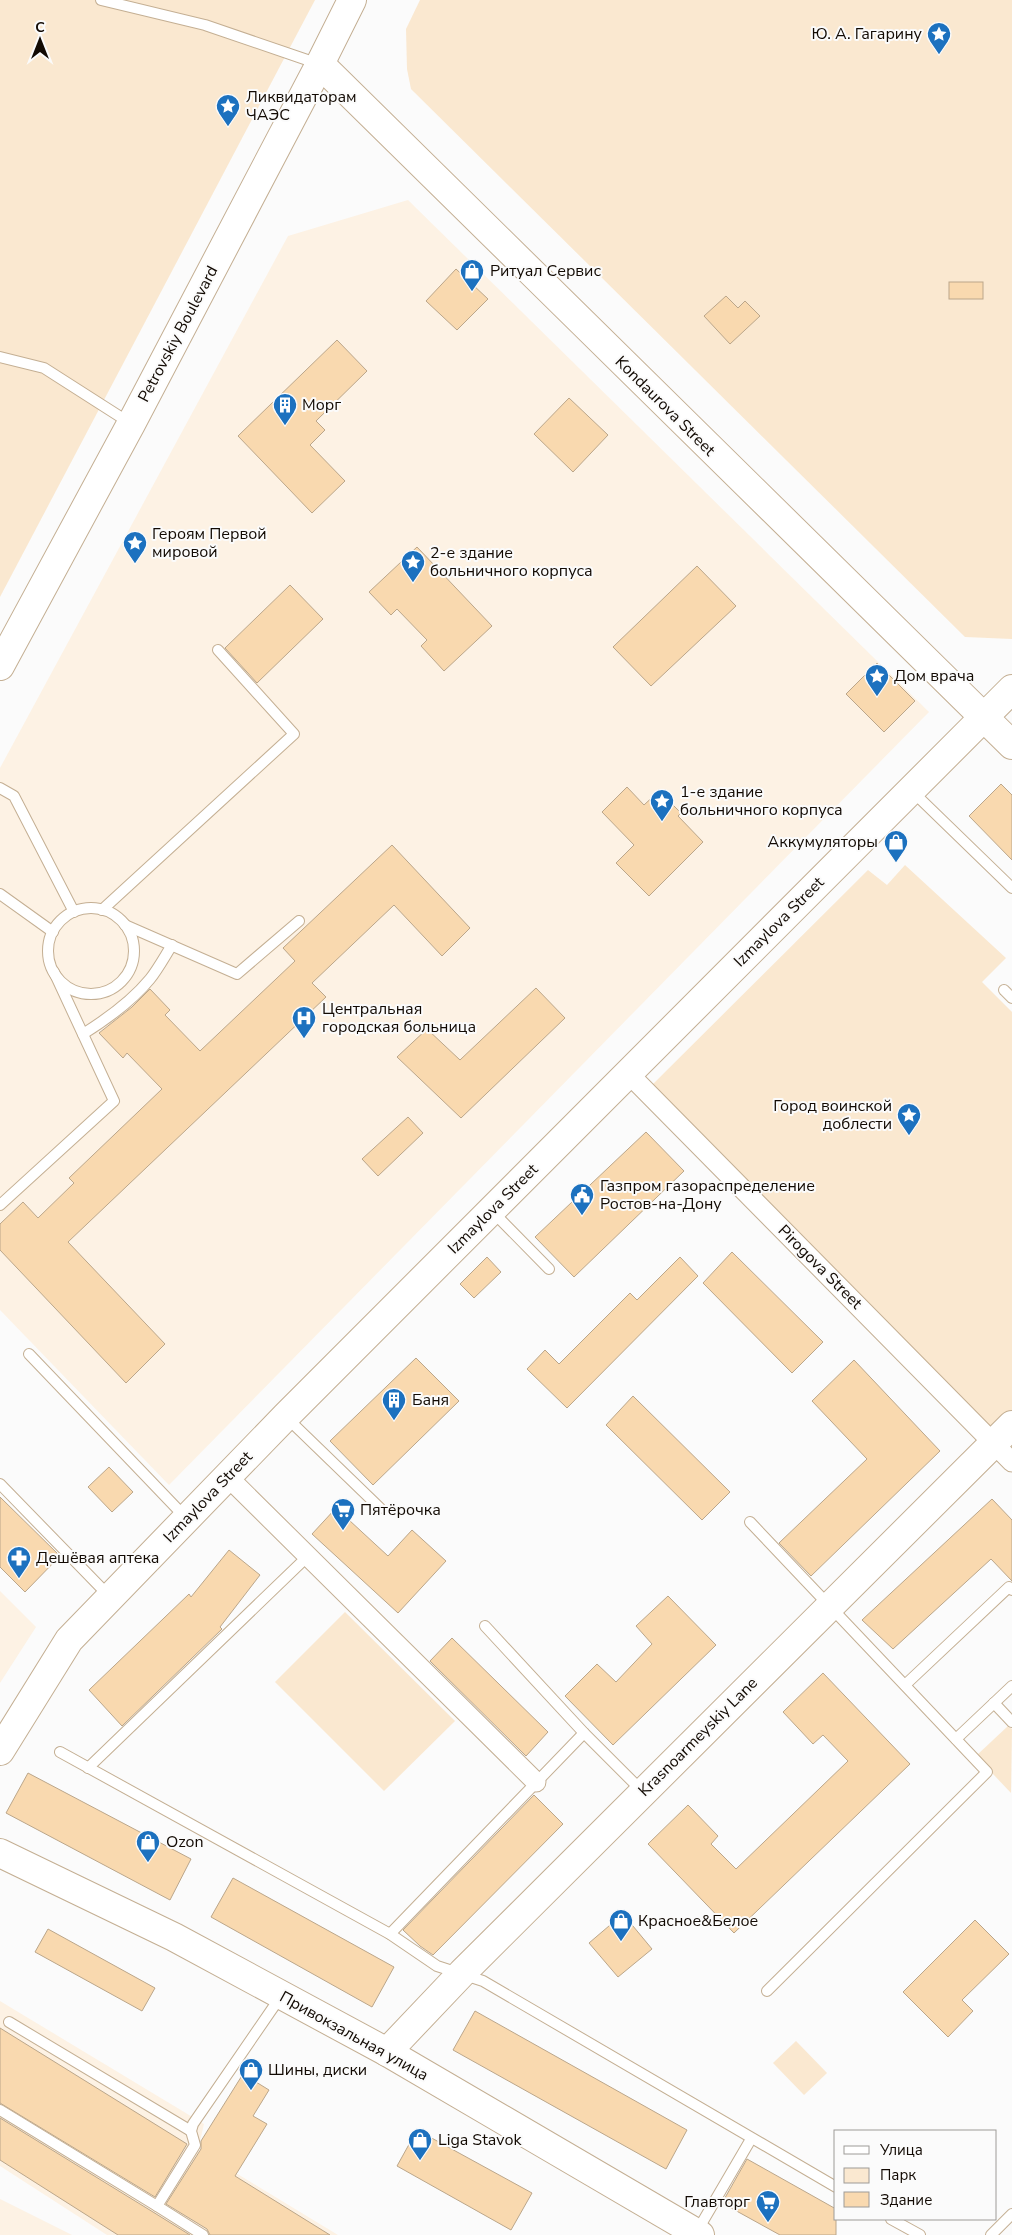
<svg xmlns="http://www.w3.org/2000/svg" width="1012" height="2235" viewBox="0 0 1012 2235" font-family="'Nunito Sans',sans-serif">
  <style>
    .built { fill: #fdf2e4 }
    .green { fill: #fae8d0 }
    .building { fill: #f9d9af; stroke: #bba68a }
    .lines { fill: none; stroke-linecap: round; stroke-linejoin: round }
    .lane-casing { stroke: #c4af93; stroke-width: 12 }
    .street-casing { stroke: #c4af93; stroke-width: 21 }
    .secondary-casing { stroke: #c4af93; stroke-width: 30 }
    .lane { stroke: #fff; stroke-width: 10 }
    .street { stroke: #fff; stroke-width: 19 }
    .secondary { stroke: #fff; stroke-width: 28 }
    .labels { text-anchor: middle; dominant-baseline: central; stroke-width: 4; stroke-linejoin: round; paint-order: stroke }
    .poi-label { font-size: 16px; fill: #120a03; stroke: #fbfbfb; text-anchor: start }
    .street-label { font-size: 16px; fill: #120a03; stroke: #fbfbfb }
  </style>
  <rect width="100%" height="100%" fill="#fbfbfb"/>
  <!-- built -->
  <g class="built">
    <polygon points="408,200 929,712 169,1485 0,1310 0,768 288,236"/>
    <polygon points="0,1591 36,1627 0,1683"/>
    <polygon points="0,2001 204,2124 198,2150 338,2235 107,2235 0,2166"/>
    <polygon points="0,2199 72,2235 0,2235"/>
  </g>
  <!-- green -->
  <g class="green">
    <polygon points="0,0 315,0 0,597"/>
    <polygon points="420,0 1012,0 1012,639 965,637 411,89 407,69 406,29"/>
    <polygon points="905,865 1006,958 982,982 1012,1012 1012,1423 993,1441 647,1090 868,870 887,885"/>
    <polygon points="345,1612 455,1721 384,1791 275,1682"/>
    <polygon points="1008,1726 1012,1729 1011,1793 976,1756"/>
    <polygon points="796,2041 827,2073 804,2095 773,2063"/>
  </g>
  <!-- building -->
  <g class="building">
    <polygon points="456,269 488,299 457,330 426,301"/>
    <rect x="949" y="282" width="34" height="17"/>
    <polygon points="726,296 738,308 745,301 760,316 730,344 704,316"/>
    <polygon points="337,340 367,371 316,421 325,430 310,445 345,481 312,513 238,436"/>
    <polygon points="569,398 608,435 573,472 534,434"/>
    <polygon points="417,547 492,626 444,671 421,646 427,640 397,609 391,615 369,592"/>
    <polygon points="697,566 736,606 651,686 613,647"/>
    <polygon points="290,585 323,619 257,683 225,648"/>
    <polygon points="877,663 915,701 884,732 846,694"/>
    <polygon points="1001,784 1012,795 1012,860 969,816"/>
    <polygon points="627,787 644,805 659,791 681,813 678,816 703,842 649,896 616,863 634,845 602,812"/>
    <polygon points="392,845 470,928 442,956 394,905 312,983 326,997 68,1242 165,1344 126,1383 0,1250 0,1224 23,1202 38,1218 74,1183 69,1178 162,1089 127,1053 123,1058 99,1033 132,1007 150,989 170,1010 165,1015 200,1051 295,961 283,948"/>
    <polygon points="536,988 565,1018 461,1118 397,1057 427,1029 460,1060"/>
    <polygon points="408,1117 423,1133 378,1176 362,1159"/>
    <polygon points="646,1132 684,1171 574,1277 535,1237"/>
    <polygon points="732,1252 823,1342 792,1373 703,1283"/>
    <polygon points="487,1257 501,1272 474,1298 460,1284"/>
    <polygon points="680,1257 698,1276 567,1408 527,1369 545,1350 559,1364 630,1293 637,1300"/>
    <polygon points="416,1358 459,1401 373,1485 330,1441"/>
    <polygon points="854,1360 940,1451 811,1576 779,1543 867,1459 812,1401"/>
    <polygon points="633,1396 730,1492 702,1520 606,1425"/>
    <polygon points="109,1467 133,1492 112,1512 88,1487"/>
    <polygon points="0,1497 60,1556 25,1592 0,1567"/>
    <polygon points="992,1499 1012,1520 1012,1581 991,1559 893,1649 862,1620"/>
    <polygon points="336,1508 388,1556 412,1530 446,1561 398,1613 312,1534"/>
    <polygon points="229,1550 260,1575 220,1627 222,1629 122,1726 89,1690 189,1594 191,1597"/>
    <polygon points="668,1596 716,1645 613,1745 565,1696 597,1664 616,1682 652,1644 636,1626"/>
    <polygon points="452,1638 548,1732 526,1756 430,1661"/>
    <polygon points="823,1673 910,1764 734,1933 648,1844 688,1805 718,1836 711,1844 736,1869 848,1761 823,1735 813,1744 783,1712"/>
    <polygon points="28,1773 191,1859 170,1900 6,1813"/>
    <polygon points="534,1795 563,1824 433,1955 420,1946 403,1930"/>
    <polygon points="233,1878 394,1967 372,2007 211,1917"/>
    <polygon points="623,1914 652,1949 618,1977 589,1943"/>
    <polygon points="975,1920 1009,1954 962,2000 973,2011 948,2037 903,1992"/>
    <polygon points="48,1929 155,1988 142,2011 35,1952"/>
    <polygon points="475,2011 687,2130 666,2169 453,2050"/>
    <polygon points="0,2028 187,2144 155,2197 0,2103"/>
    <polygon points="243,2074 269,2090 253,2116 267,2124 235,2176 330,2235 210,2235 207,2229 166,2204 201,2149 201,2141"/>
    <polygon points="0,2118 153,2212 190,2235 118,2235 0,2160"/>
    <polygon points="417,2130 532,2193 511,2230 397,2166"/>
    <polygon points="747,2159 836,2209 836,2235 780,2235 722,2203"/>
  </g>
  <g class="lines">
    <!-- lane casing -->
    <g class="lane-casing">
      <g id="lane">
        <polyline points="101,0 205,25 319,64"/>
        <polyline points="0,357 44,368 130,423"/>
        <polyline points="0,788 14,796 74,912"/>
        <polyline points="912,791 1012,888"/>
        <polyline points="0,894 53,932"/>
        <circle cx="91" cy="951" r="43"/>
        <polyline points="102,910 294,734 218,650"/>
        <polyline points="125,925 237,974 299,921"/>
        <polyline points="1004,990 1012,998"/>
        <path d="M83,1034C107,1019 132,1001 150,979C158,969 165,956 172,945"/>
        <polyline points="0,1205 114,1101 54,972"/>
        <polyline points="492,1211 549,1269"/>
        <polyline points="29,1354 186,1518"/>
        <polyline points="287,1418 380,1508"/>
        <polyline points="0,1484 109,1596"/>
        <polyline points="750,1522 987,1772 767,1991"/>
        <polyline points="485,1626 584,1733 643,1792"/>
        <polyline points="905,1685 1009,1587 1012,1590"/>
        <polyline points="994,1703 1012,1722"/>
        <polyline points="956,1739 1012,1686"/>
        <polyline points="60,1752 390,1934 437,1966 483,1981 836,2187"/>
        <polyline points="88,1768 308,1556"/>
        <polyline points="390,1934 584,1733"/>
        <polyline points="9,2022 191,2131"/>
        <polyline points="0,2110 157,2206 195,2145 191,2131 193,2124 281,1996"/>
        <polyline points="157,2206 203,2235"/>
        <polyline points="891,2219 920,2235"/>
        <polyline points="696,2233 751,2139"/>
        <polyline points="991,2235 1012,2214"/>
      </g>
    </g>
    <!-- street casing -->
    <g class="street-casing">
      <g id="street">
        <polyline points="628,1073 1012,1462"/>
        <polyline points="228,1477 536,1782"/>
      </g>
    </g>
    <!-- secondary casing -->
    <g class="secondary-casing">
      <g id="secondary">
        <polyline points="320,64 1012,745"/>
        <polyline points="0,666 131,424 320,64 352,0"/>
        <polyline points="0,1751 69,1640 286,1416 1012,689"/>
        <polyline points="0,1853 174,1937 387,2052 700,2235"/>
        <polyline points="387,2052 462,1973 1012,1425"/>
      </g>
    </g>
    <!-- lane -->
    <use href="#lane" class="lane"/>
    <!-- street -->
    <use href="#street" class="street"/>
    <!-- secondary -->
    <use href="#secondary" class="secondary"/>
  </g>
  <!-- icons -->
  <defs>
    <g id="sight-pin" transform="scale(1.25)"><path d="M0 17L-7.5 6A9.5 9.5 0 1 1 7.5 6Z" fill="#1c71bf" stroke="#fbfbfb"/><path d="M0-6L1.8-2.2L6-1.7L2.9 1.2L3.7 5.4L0 3.3L-3.7 5.4L-2.9 1.2L-6-1.7L-1.8-2.2Z" fill="#fff"/></g>
    <g id="shop-pin" transform="scale(1.25)"><path d="M0 17L-7.5 6A9.5 9.5 0 1 1 7.5 6Z" fill="#1c71bf" stroke="#fbfbfb"/><path d="M-5-2.5h2.3a2.7 3.5 0 0 1 5.4 0H5L5.5 6h-11ZM-1.5-2.5h3a1.5 2.3 0 0 0-3 0Z" fill="#fff"/></g>
    <g id="building-pin" transform="scale(1.25)"><path d="M0 17L-7.5 6A9.5 9.5 0 1 1 7.5 6Z" fill="#1c71bf" stroke="#fbfbfb"/><path d="M-4-6H4V6H1V3H-1V6H-4ZM-2.5-4.3h1.7v1.8h-1.7ZM.8-4.3h1.7v1.8H.8ZM-2.5-1h1.7V.8h-1.7ZM.8-1h1.7V.8H.8Z" fill="#fff"/></g>
    <g id="hospital-pin" transform="scale(1.25)"><path d="M0 17L-7.5 6A9.5 9.5 0 1 1 7.5 6Z" fill="#1c71bf" stroke="#fbfbfb"/><path d="M-5-5h3v3.5h4V-5h3V5h-3V1.5h-4V5h-3Z" fill="#fff"/></g>
    <g id="civic-pin" transform="scale(1.25)"><path d="M0 17L-7.5 6A9.5 9.5 0 1 1 7.5 6Z" fill="#1c71bf" stroke="#fbfbfb"/><path d="M-.6-6.5H3V-4.5H.6V-3L4-1V1h2V6H-6V1h2V-1L-.6-3ZM-1.2 2.5V6h2.4V2.5Z" fill="#fff"/></g>
    <g id="supermarket-pin" transform="scale(1.25)"><path d="M0 17L-7.5 6A9.5 9.5 0 1 1 7.5 6Z" fill="#1c71bf" stroke="#fbfbfb"/><path d="M-6-5.5h2.5l.6 2H6L4.5 2H-2.5L-4.4-4H-6ZM-1.5 3.2a1.3 1.3 0 1 0 .1 0ZM3 3.2a1.3 1.3 0 1 0 .1 0Z" fill="#fff"/></g>
    <g id="pharmacy-pin" transform="scale(1.25)"><path d="M0 17L-7.5 6A9.5 9.5 0 1 1 7.5 6Z" fill="#1c71bf" stroke="#fbfbfb"/><path d="M-2-6h4v4h4v4h-4v4h-4v-4h-4v-4h4Z" fill="#fff"/></g>
  </defs>
  <g fill-rule="evenodd">
    <use href="#sight-pin" x="939" y="34"/>
    <use href="#sight-pin" x="228" y="106"/>
    <use href="#shop-pin" x="472" y="271"/>
    <use href="#building-pin" x="285" y="405"/>
    <use href="#sight-pin" x="135" y="543"/>
    <use href="#sight-pin" x="413" y="562"/>
    <use href="#sight-pin" x="877" y="676"/>
    <use href="#sight-pin" x="662" y="801"/>
    <use href="#shop-pin" x="896" y="842"/>
    <use href="#hospital-pin" x="304" y="1018"/>
    <use href="#sight-pin" x="909" y="1115"/>
    <use href="#civic-pin" x="582" y="1195"/>
    <use href="#building-pin" x="394" y="1400"/>
    <use href="#supermarket-pin" x="343" y="1510"/>
    <use href="#pharmacy-pin" x="19" y="1558"/>
    <use href="#shop-pin" x="148" y="1842"/>
    <use href="#shop-pin" x="621" y="1921"/>
    <use href="#shop-pin" x="251" y="2070"/>
    <use href="#shop-pin" x="420" y="2140"/>
    <use href="#supermarket-pin" x="768" y="2202"/>
  </g>
  <g class="labels">
    <!-- poi labels -->
    <g class="poi-label">
      <text x="922" y="34" text-anchor="end">Ю. А. Гагарину</text>
      <text x="246" y="97">Ликвидаторам<tspan x="246" dy="18">ЧАЭС</tspan></text>
      <text x="490" y="271">Ритуал Сервис</text>
      <text x="302" y="405">Морг</text>
      <text x="152" y="534">Героям Первой<tspan x="152" dy="18">мировой</tspan></text>
      <text x="430" y="553">2-е здание<tspan x="430" dy="18">больничного корпуса</tspan></text>
      <text x="894" y="676">Дом врача</text>
      <text x="680" y="792">1-е здание<tspan x="680" dy="18">больничного корпуса</tspan></text>
      <text x="878" y="842" text-anchor="end">Аккумуляторы</text>
      <text x="322" y="1009">Центральная<tspan x="322" dy="18">городская больница</tspan></text>
      <text x="892" y="1106" text-anchor="end">Город воинской<tspan x="892" dy="18">доблести</tspan></text>
      <text x="600" y="1186">Газпром газораспределение<tspan x="600" dy="18">Ростов-на-Дону</tspan></text>
      <text x="412" y="1400">Баня</text>
      <text x="360" y="1510">Пятёрочка</text>
      <text x="36" y="1558">Дешёвая аптека</text>
      <text x="166" y="1842">Ozon</text>
      <text x="638" y="1921">Красное&amp;Белое</text>
      <text x="268" y="2070">Шины, диски</text>
      <text x="438" y="2140">Liga Stavоk</text>
      <text x="750" y="2202" text-anchor="end">Главторг</text>
    </g>
    <!-- street labels -->
    <g class="street-label">
      <text transform="translate(178 334) rotate(-62)">Petrovskiy Boulevard</text>
      <text transform="translate(665 406) rotate(45)">Kondaurova Street</text>
      <text transform="translate(779 922) rotate(-45)">Izmaylova Street</text>
      <text transform="translate(493 1209) rotate(-45)">Izmaylova Street</text>
      <text transform="translate(820 1267) rotate(45)">Pirogova Street</text>
      <text transform="translate(208 1497) rotate(-46)">Izmaylova Street</text>
      <text transform="translate(698 1737) rotate(-45)">Krasnoarmeyskiy Lane</text>
      <text transform="translate(354 2036) rotate(29)">Привокзальная улица</text>
    </g>
  </g>
  <!-- legend -->
  <rect x="834" y="2130" width="162" height="90" fill="#fbfbfb" stroke="#9e9b98"/>
  <rect x="844" y="2146" width="25" height="8" fill="#ffffff" stroke="#9e9b98"/>
  <text x="880" y="2155" font-size="15" fill="#120a03">Улица</text>
  <rect x="844" y="2168" width="25" height="15" fill="#fae8d0" stroke="#9e9b98"/>
  <text x="880" y="2180" font-size="15" fill="#120a03">Парк</text>
  <rect x="844" y="2192" width="25" height="15" fill="#f9d9af" stroke="#9e9b98"/>
  <text x="880" y="2205" font-size="15" fill="#120a03">Здание</text>
  <!-- north arrow -->
  <g transform="translate(40 40)" stroke="#fbfbfb" stroke-width="4" paint-order="stroke">
  <path d="M0-4L9 19L0 12L-9 19Z" fill="#120a03"/>
  <text y="-8" font-size="14" font-weight="bold" text-anchor="middle" fill="#120a03">С</text>
  </g>
</svg>
